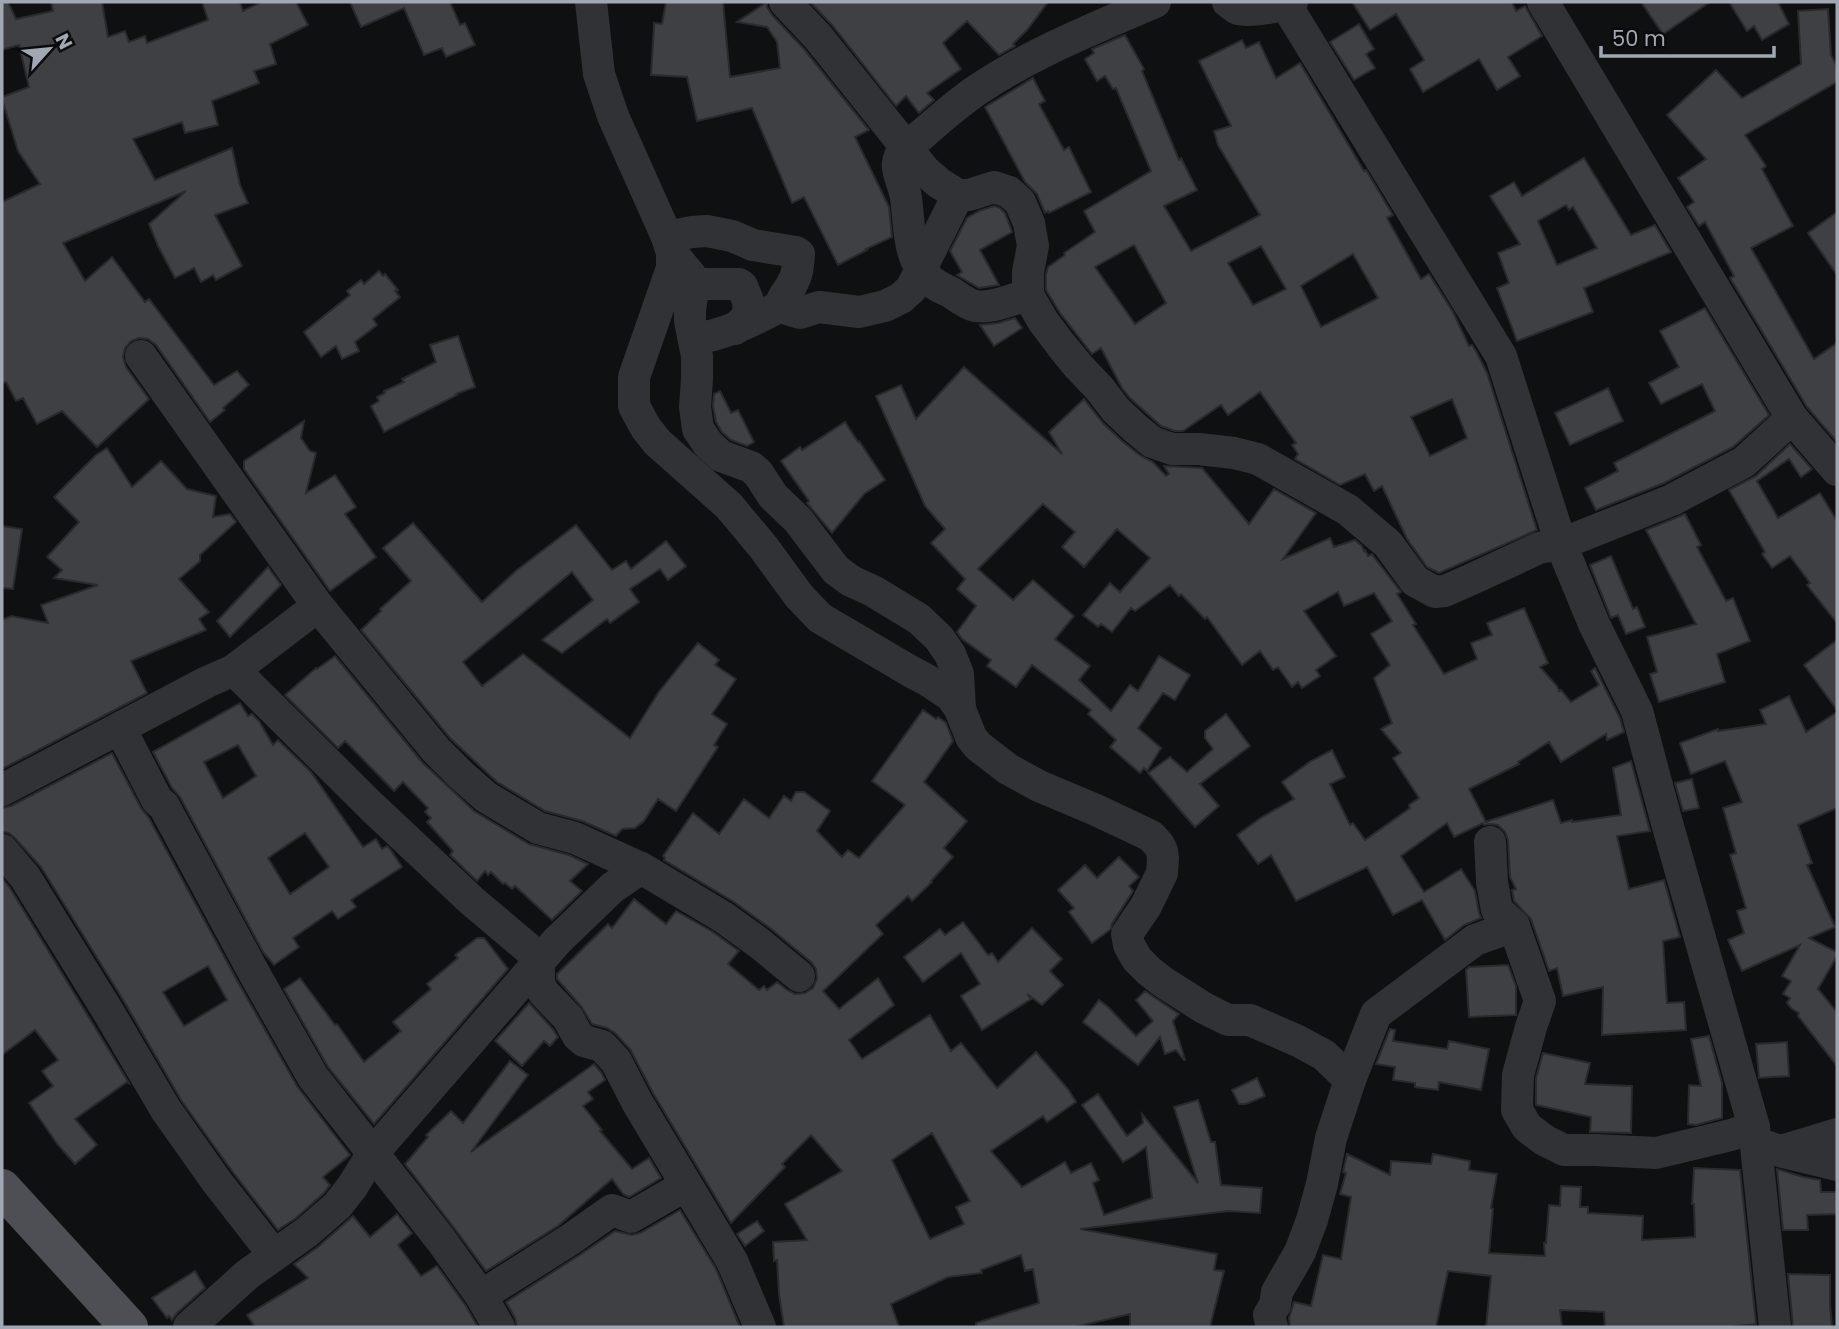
<svg xmlns="http://www.w3.org/2000/svg" width="1839" height="1329" viewBox="0 0 1839 1329" font-family="Poppins,sans-serif">
  <style>
    .building { fill: #3e4044; stroke: #292a2d; stroke-width: 2; fill-rule: evenodd }
    .lines { fill: none; stroke-linecap: round; stroke-linejoin: round }
    .minor { stroke: #303236; stroke-width: 32 }
    .major { stroke: #4d4f55; stroke-width: 38 }
  </style>
  <rect width="100%" height="100%" fill="#0f1011"/>
  <!-- building -->
  <g class="building">
    <polygon points="2,2 8,2 16,19 53,11 51,2 102,2 108,37 125,31 129,42 145,36 147,43 208,20 202,2 240,2 243,11 261,2 296,2 308,25 270,44 276,64 254,71 259,83 212,101 218,125 185,133 182,122 133,139 155,180 232,148 240,185 248,203 215,215 242,266 216,280 213,275 201,282 194,268 175,278 158,246 149,224 186,191 63,243 85,281 112,257 145,302 149,299 214,385 237,371 249,385 223,408 225,410 210,422 156,345 148,339 139,338 131,341 125,348 123,357 126,367 149,399 97,447 62,411 37,424 23,398 16,401 6,382 2,383 2,202 40,184 18,151 2,99 2,97 29,87 19,45 2,50"/>
    <polygon points="350,2 450,2 460,25 465,23 475,45 446,57 442,48 424,55 404,8 361,27"/>
    <polygon points="666,2 723,2 730,77 780,68 777,42 767,27 737,22 767,2 767,7 772,15 804,49 869,130 855,137 889,207 892,237 866,249 867,250 838,265 804,197 792,203 752,108 697,121 687,77 651,75 654,25 654,23 662,24"/>
    <polygon points="810,2 1048,2 1027,30 1013,44 1015,46 999,55 967,21 943,43 961,69 927,93 934,100 919,113 906,96 896,106 832,25"/>
    <polygon points="1352,2 1512,2 1516,11 1525,6 1542,36 1508,57 1520,76 1497,90 1479,59 1423,92 1410,69 1424,60 1396,14 1370,30"/>
    <polygon points="1641,2 1710,2 1663,34"/>
    <polygon points="1729,2 1778,2 1789,24 1762,40 1754,26 1747,31"/>
    <polygon points="1828,9 1831,55 1837,66 1837,82 1745,135 1766,166 1762,169 1793,226 1751,248 1814,359 1837,343 1837,442 1807,407 1730,278 1734,276 1705,222 1699,226 1687,207 1694,202 1678,178 1706,159 1667,115 1716,70 1742,98 1801,64 1798,11"/>
    <polygon points="1359,24 1374,49 1366,54 1375,68 1354,80 1330,42"/>
    <path d="M1125,35L1144,69L1142,71L1179,160L1181,158L1197,190L1164,206L1191,251L1260,215L1218,145L1214,131L1231,126L1199,61L1242,40L1246,48L1259,42L1276,78L1300,63L1364,171L1366,170L1393,215L1387,218L1421,279L1429,274L1453,312L1469,346L1472,345L1477,353L1487,373L1537,530L1439,573L1427,567L1407,539L1382,486L1374,491L1365,474L1340,485L1295,459L1298,454L1292,445L1296,443L1260,392L1228,415L1221,405L1183,431H1175L1161,426L1130,398L1122,388L1101,348L1092,354L1060,313L1046,290V274L1048,267L1065,255L1064,253L1095,232L1084,211L1151,171L1116,88L1113,89L1105,76L1097,81L1085,59L1094,53L1092,49ZM1134,245L1166,303L1135,324L1095,267ZM1261,246L1286,289L1253,305L1228,263ZM1353,254L1378,298L1321,327L1301,286ZM1452,399L1467,438L1430,456L1411,417Z"/>
    <polygon points="1033,78 1045,101 1039,104 1064,150 1069,147 1091,192 1049,213 1048,211 1045,213 1037,194 1025,182 985,107"/>
    <path d="M1584,158L1631,235L1655,225L1671,252L1584,288L1593,312L1517,341L1497,288L1509,283L1498,253L1520,244L1490,196L1514,182L1522,196ZM1566,205L1569,210L1573,207L1597,248L1557,265L1538,221Z"/>
    <polygon points="994,206 1000,208 1005,213 1012,232 980,250 999,285 979,288 957,275 962,272 950,251 967,218 979,211"/>
    <polygon points="1837,212 1837,275 1808,233"/>
    <polygon points="379,271 383,276 385,274 398,290 395,291 400,297 373,319 377,325 355,342 359,351 342,359 336,346 321,357 304,332 350,295 347,291 361,280 364,284"/>
    <polygon points="1705,308 1769,415 1733,447 1664,483 1596,510 1585,488 1618,471 1614,463 1715,411 1702,384 1661,404 1649,383 1679,367 1660,331"/>
    <polygon points="1015,318 1022,328 994,346 980,325 998,323"/>
    <polygon points="458,336 475,387 456,394 457,395 384,432 371,406 379,401 377,397 385,393 384,391 404,382 402,379 436,362 430,345"/>
    <polygon points="964,367 1062,454 1049,432 1084,399 1103,423 1122,441 1141,456 1153,462 1166,476 1169,474 1164,466 1202,468 1249,524 1274,489 1316,513 1283,559 1330,538 1334,547 1355,540 1362,546 1364,551 1365,550 1368,556 1372,554 1374,557 1401,592 1397,594 1416,624 1413,625 1444,674 1477,659 1471,643 1492,635 1487,623 1524,608 1548,663 1540,667 1557,686 1559,691 1561,690 1571,702 1599,685 1591,671 1595,668 1620,718 1624,732 1607,740 1606,734 1561,762 1549,742 1518,762 1519,764 1469,789 1486,822 1485,822 1553,800 1561,823 1572,820 1572,822 1621,815 1613,768 1631,761 1650,831 1617,836 1629,889 1664,880 1680,937 1663,941 1667,1003 1684,1002 1686,1030 1602,1035 1603,987 1563,996 1557,968 1549,971 1531,919 1514,901 1512,890 1516,889 1510,877 1508,840 1505,832 1498,825 1490,824 1484,825 1483,823 1454,837 1447,823 1401,856 1424,892 1461,869 1475,891 1479,913 1481,918 1464,925 1445,940 1422,900 1393,915 1367,867 1296,901 1271,855 1258,864 1237,835 1262,817 1294,799 1282,782 1311,761 1332,750 1345,777 1330,784 1350,825 1353,823 1365,840 1410,808 1409,805 1419,798 1393,758 1401,753 1381,729 1392,723 1374,678 1390,665 1371,634 1392,621 1374,593 1344,606 1338,592 1304,611 1336,656 1316,670 1320,676 1302,688 1298,682 1292,687 1278,667 1273,670 1260,651 1242,665 1207,617 1205,619 1181,594 1179,596 1170,585 1135,611 1131,608 1112,632 1101,624 1098,627 1083,615 1110,583 1120,592 1150,558 1117,529 1084,567 1062,547 1075,532 1043,504 978,569 1013,600 1033,580 1074,616 1055,639 1090,666 1079,680 1111,711 1130,685 1138,691 1159,656 1190,675 1175,700 1163,693 1138,728 1161,748 1147,771 1144,768 1140,773 1110,747 1116,740 1088,714 1091,710 1032,665 1016,687 987,666 991,660 962,639 957,632 976,606 957,589 965,579 931,543 945,529 925,506 876,396 901,385 916,419"/>
    <polygon points="1608,388 1623,421 1570,445 1555,413"/>
    <polygon points="720,391 731,413 738,410 754,442 747,446 731,440 722,432 716,422 713,406 714,394"/>
    <polygon points="304,421 301,438 310,451 316,453 306,493 335,475 356,507 345,514 376,557 330,591 244,469 244,461"/>
    <polygon points="845,422 858,442 859,441 885,480 864,494 832,533 807,503 809,501 781,461 800,447 802,450"/>
    <polygon points="1790,444 1812,469 1801,477 1789,459 1757,481 1778,518 1820,493 1837,521 1837,623 1807,585 1810,583 1790,556 1772,568 1762,554 1765,552 1729,490 1756,476"/>
    <polygon points="107,448 132,487 161,461 187,489 216,496 213,517 230,514 236,522 200,555 200,561 179,579 209,612 199,619 206,630 131,661 147,693 2,769 2,620 11,616 48,623 41,605 98,585 54,578 62,570 47,557 79,522 54,497 96,455"/>
    <polygon points="1685,514 1701,545 1697,547 1726,601 1733,598 1750,641 1717,654 1725,682 1659,702 1650,674 1657,672 1647,637 1696,624 1646,530"/>
    <polygon points="413,523 482,602 517,570 576,525 612,570 626,561 631,569 666,541 686,566 668,580 660,569 630,589 639,602 610,623 607,619 562,653 542,640 593,600 572,572 463,662 482,686 523,654 630,738 658,693 698,643 719,660 715,665 736,679 712,714 727,724 714,745 718,747 676,811 658,799 644,821 635,828 622,829 616,836 582,821 545,811 497,782 450,738 361,630 381,611 380,609 411,581 383,548"/>
    <polygon points="2,526 22,529 13,589 2,588"/>
    <polygon points="1611,556 1633,609 1637,607 1645,627 1626,634 1618,615 1611,618 1590,565"/>
    <polygon points="268,567 281,585 230,637 217,621"/>
    <polygon points="1837,640 1837,710 1804,665"/>
    <polygon points="335,656 422,762 474,811 529,844 569,855 588,864 570,881 582,891 552,920 515,886 512,889 505,883 503,884 491,872 488,875 485,871 477,881 450,855 453,851 427,822 431,818 425,812 428,808 403,782 394,791 345,741 338,748 285,695 316,668 317,669"/>
    <polygon points="1789,696 1806,732 1837,712 1837,808 1798,825 1812,863 1807,865 1835,927 1809,938 1837,952 1837,956 1818,989 1837,1012 1837,1066 1798,1016 1799,1013 1792,1009 1787,1003 1790,998 1783,994 1791,981 1782,976 1800,945 1742,971 1728,940 1744,933 1737,911 1746,908 1730,855 1736,853 1723,808 1742,802 1725,761 1691,774 1680,743 1718,729 1718,731 1766,724 1760,710"/>
    <path d="M240,703L248,716L252,714L259,721L273,745L278,740L311,772L363,847L376,839L382,849L387,846L390,849L402,867L351,900L356,907L338,919L332,911L293,938L299,947L274,965L263,952L180,797L172,788L153,752ZM238,745L256,776L223,798L204,762ZM305,833L329,867L290,894L268,858Z"/>
    <path d="M923,710L936,719L938,717L946,723L953,741L924,782L967,821L944,848L953,857L931,881L932,882L912,901L908,896L876,925L883,934L823,991L839,1009L878,978L894,1005L849,1040L862,1059L930,1015L951,1051L961,1043L997,1088L1036,1052L1068,1089L1076,1102L1047,1122L1043,1116L991,1151L1022,1187L1065,1162L1071,1173L1091,1163L1099,1180L1093,1183L1104,1215L1152,1198L1146,1147L1135,1155L1123,1162L1082,1105L1098,1094L1127,1136L1143,1123L1142,1114L1198,1183L1174,1107L1198,1100L1211,1142H1215L1221,1185L1262,1188L1260,1213L1228,1211L1080,1229L1217,1254L1214,1270L1224,1271L1210,1327H1130V1314L1075,1327H976V1323L1039,1303L1033,1269L1025,1271L1021,1255L981,1270L982,1273L948,1277L891,1304L899,1327H784L779,1294L777,1260L774,1261L773,1242L807,1240L785,1204L842,1171L811,1135L782,1164L785,1167L731,1223L653,1093L630,1049L615,1033L607,1028L592,1024L581,1006L557,979V974L608,924L612,928L634,899L666,924L676,911L713,932L739,951L728,964L759,990L764,986L767,990L777,982L787,990L795,994L805,993L813,988L817,978L816,969L811,962L770,928L734,902L664,860L665,858L663,856L693,813L719,834L744,799L769,818L784,796L791,801L796,792H804L830,811L817,831L842,857L848,850L859,858L905,805L872,781ZM932,1133L970,1201L956,1207L964,1224L930,1239L892,1160Z"/>
    <polygon points="1226,714 1250,746 1200,784 1219,806 1195,827 1148,773 1170,757 1187,772 1213,749 1205,738 1205,731"/>
    <path d="M112,753L141,808L149,818L238,982L297,1086L350,1155L323,1177L330,1185L324,1193L296,1218L278,1230L232,1171L181,1100L125,1003L41,867L15,838L9,833L2,832V808L11,806ZM208,966L227,1000L184,1026L163,992Z"/>
    <polygon points="1692,779 1699,808 1683,811 1675,783"/>
    <polygon points="1119,857 1139,877 1129,886 1133,891 1112,924 1111,929 1092,943 1069,912 1074,908 1058,890 1085,865 1097,878"/>
    <polygon points="2,878 10,888 129,1083 127,1082 75,1119 97,1145 75,1164 58,1145 29,1103 53,1086 42,1071 58,1060 35,1030 2,1055"/>
    <polygon points="963,922 988,955 992,953 998,962 1032,928 1062,959 1050,971 1063,985 1042,1005 1027,994 1031,999 982,1030 961,996 980,984 961,953 923,982 904,957 940,929 945,935"/>
    <polygon points="477,938 484,938 508,969 374,1124 328,1067 284,989 300,978 335,1025 337,1024 364,1062 401,1031 393,1022 431,989 427,984 458,958 455,955"/>
    <polygon points="1508,965 1516,986 1516,1015 1469,1017 1466,970 1469,967"/>
    <polygon points="1145,991 1179,1014 1173,1021 1185,1060 1184,1060 1176,1050 1165,1054 1160,1037 1138,1065 1083,1022 1099,1000 1108,1007 1136,1036 1153,1021 1136,1000"/>
    <polygon points="529,1003 553,1029 558,1037 550,1046 544,1041 522,1066 495,1041"/>
    <polygon points="1390,1029 1395,1030 1393,1041 1447,1049 1449,1041 1489,1049 1481,1090 1439,1082 1438,1090 1415,1087 1415,1083 1393,1080 1395,1067 1376,1064"/>
    <polygon points="1709,1036 1722,1083 1722,1118 1696,1125 1688,1124 1689,1085 1701,1086 1691,1039"/>
    <polygon points="1787,1042 1789,1076 1759,1078 1756,1044"/>
    <polygon points="1543,1053 1590,1063 1585,1084 1632,1086 1631,1133 1590,1132 1591,1117 1536,1105 1536,1078"/>
    <polygon points="510,1061 528,1075 471,1152 594,1064 601,1072 605,1080 588,1092 593,1099 583,1106 602,1130 600,1131 632,1169 649,1158 661,1178 629,1197 623,1194 612,1179 558,1226 486,1271 455,1229 405,1164 428,1137 426,1135 451,1111 463,1123"/>
    <polygon points="1257,1078 1265,1096 1246,1104 1239,1104 1232,1090"/>
    <polygon points="1347,1154 1390,1175 1391,1161 1431,1164 1433,1154 1470,1161 1469,1170 1497,1174 1491,1208 1493,1209 1489,1253 1545,1256 1544,1243 1546,1243 1549,1205 1560,1206 1561,1186 1581,1187 1580,1207 1588,1207 1588,1213 1643,1216 1642,1240 1695,1237 1694,1204 1692,1204 1694,1168 1740,1170 1756,1324 1728,1327 1605,1327 1604,1312 1560,1310 1562,1327 1486,1327 1491,1276 1448,1271 1436,1327 1290,1327 1289,1318 1294,1302 1311,1306 1323,1255 1341,1259 1351,1197 1340,1194 1346,1173 1343,1172"/>
    <polygon points="1777,1169 1803,1177 1820,1180 1821,1192 1837,1192 1837,1214 1807,1215 1808,1230 1783,1230"/>
    <polygon points="680,1210 716,1269 740,1327 517,1327 515,1318 506,1302 581,1254 615,1231 632,1235 640,1233"/>
    <polygon points="397,1214 412,1233 398,1245 421,1276 437,1266 466,1306 478,1327 255,1327 247,1315 308,1278 294,1264 319,1246 353,1216 370,1237"/>
    <polygon points="757,1221 764,1231 745,1246 737,1234"/>
    <polygon points="195,1271 205,1288 177,1313 172,1320 169,1316 167,1318 152,1298"/>
    <polygon points="1788,1274 1830,1275 1830,1305 1832,1327 1793,1327"/>
  </g>
  <g class="lines">
    <!-- minor -->
    <g class="minor">
      <polyline points="591,2 599,74 613,116 667,237 672,253 672,268 634,377 634,406 646,428 657,442 729,506 764,548 799,596 820,618 910,671 927,680 951,696 960,709 971,737 978,746 1008,769 1039,786 1096,810 1151,836 1159,845 1162,851 1163,858 1162,873 1146,906 1127,934 1129,945 1137,959 1149,971 1163,982 1204,1008 1228,1020 1250,1020 1298,1041 1324,1055 1350,1080"/>
      <polyline points="785,2 818,37 925,171 939,183 958,195 969,195 994,187 1009,192 1020,202 1029,223 1033,246 1028,272 1028,295 1043,321 1061,345 1079,367 1099,388 1116,410 1135,428 1152,442 1172,449 1199,449 1234,453 1258,459 1348,510 1388,544 1415,581 1435,592 1445,591 1472,579 1539,548 1561,544 1672,500 1744,462 1792,418"/>
      <path d="M1228,2C1231,4 1234,7 1238,9C1249,12 1282,7 1292,2"/>
      <polyline points="1543,2 1792,418 1837,470"/>
      <polyline points="1286,5 1501,356 1561,544 1594,624 1637,711 1667,823 1754,1127 1775,1327"/>
      <path d="M667,237L692,232L707,231L732,236L753,245L796,252L799,254C798,264 798,274 793,282C789,292 781,297 780,307"/>
      <polyline points="672,253 691,276 693,290 690,310 690,321 697,356 697,379 695,407 698,429 708,444 721,456 751,467 758,473 773,496 798,520 836,570 851,581 873,591 919,619 939,638 950,654 958,674 960,709"/>
      <polyline points="700,284 739,284 742,286 748,301 749,315 735,329"/>
      <path d="M1028,295C1012,299 992,309 975,306C967,304 959,298 952,293C944,289 935,286 929,279C907,258 910,225 906,198C903,177 889,165 906,148C929,129 952,107 977,90C1032,53 1095,28 1155,2"/>
      <path d="M694,339C724,335 750,322 777,308L780,307L800,313L819,307L859,312L885,306L901,298L911,289L958,195"/>
      <polyline points="141,356 318,606 436,750 461,775 486,797 538,828 575,838 641,868 723,917 759,943 799,976"/>
      <polyline points="234,670 372,807 472,901 529,949 539,963 539,984 544,993 568,1018 578,1036 584,1041 602,1046 616,1061 637,1102 732,1261 760,1327"/>
      <polyline points="120,728 157,800 164,806 254,973 313,1077 441,1240 481,1296 499,1327"/>
      <polyline points="2,790 207,682 234,670 318,606"/>
      <polyline points="1490,842 1492,882 1497,910 1514,926 1540,1001 1531,1027 1518,1075 1517,1110 1527,1127 1544,1140 1564,1150 1595,1150 1656,1153 1731,1135 1754,1127"/>
      <polyline points="2,850 25,877 109,1013 166,1110 217,1182 274,1255"/>
      <polyline points="1756,1143 1781,1151 1837,1134"/>
      <polyline points="1783,1152 1837,1165"/>
      <polyline points="481,1296 571,1239 612,1210 631,1217 686,1185"/>
      <polyline points="189,1327 248,1274 307,1232 337,1206 352,1187 373,1153 557,941 612,888 641,868"/>
      <polyline points="1272,1327 1269,1315 1275,1305 1277,1292 1300,1252 1312,1220 1322,1184 1331,1138 1350,1080 1376,1014 1475,940 1514,926"/>
    </g>
    <!-- major -->
    <polyline class="major" points="2,1188 129,1327"/>
  </g>
  <!-- border -->
  <rect width="1839" height="1329" fill="none" stroke="#a1a8b2" stroke-width="7"/>
  <!-- north arrow -->
  <g transform="translate(49 49) rotate(63)" stroke="#0a0b0c" stroke-width="5" paint-order="stroke">
  <path d="M0-5L12 26L0 18L-12 26Z" fill="#a1a8b2"/>
  <text y="-10" font-size="19" font-weight="bold" text-anchor="middle" fill="#a1a8b2">N</text>
  </g>
  <!-- scale -->
  <path d="M1601 46v10h173v-10" fill="none" stroke="#a1a8b2" stroke-width="3.5"/>
  <text x="1612" y="46" font-size="21" fill="#a1a8b2" stroke="#0a0b0c" stroke-width="5" paint-order="stroke">50 m</text>
</svg>
